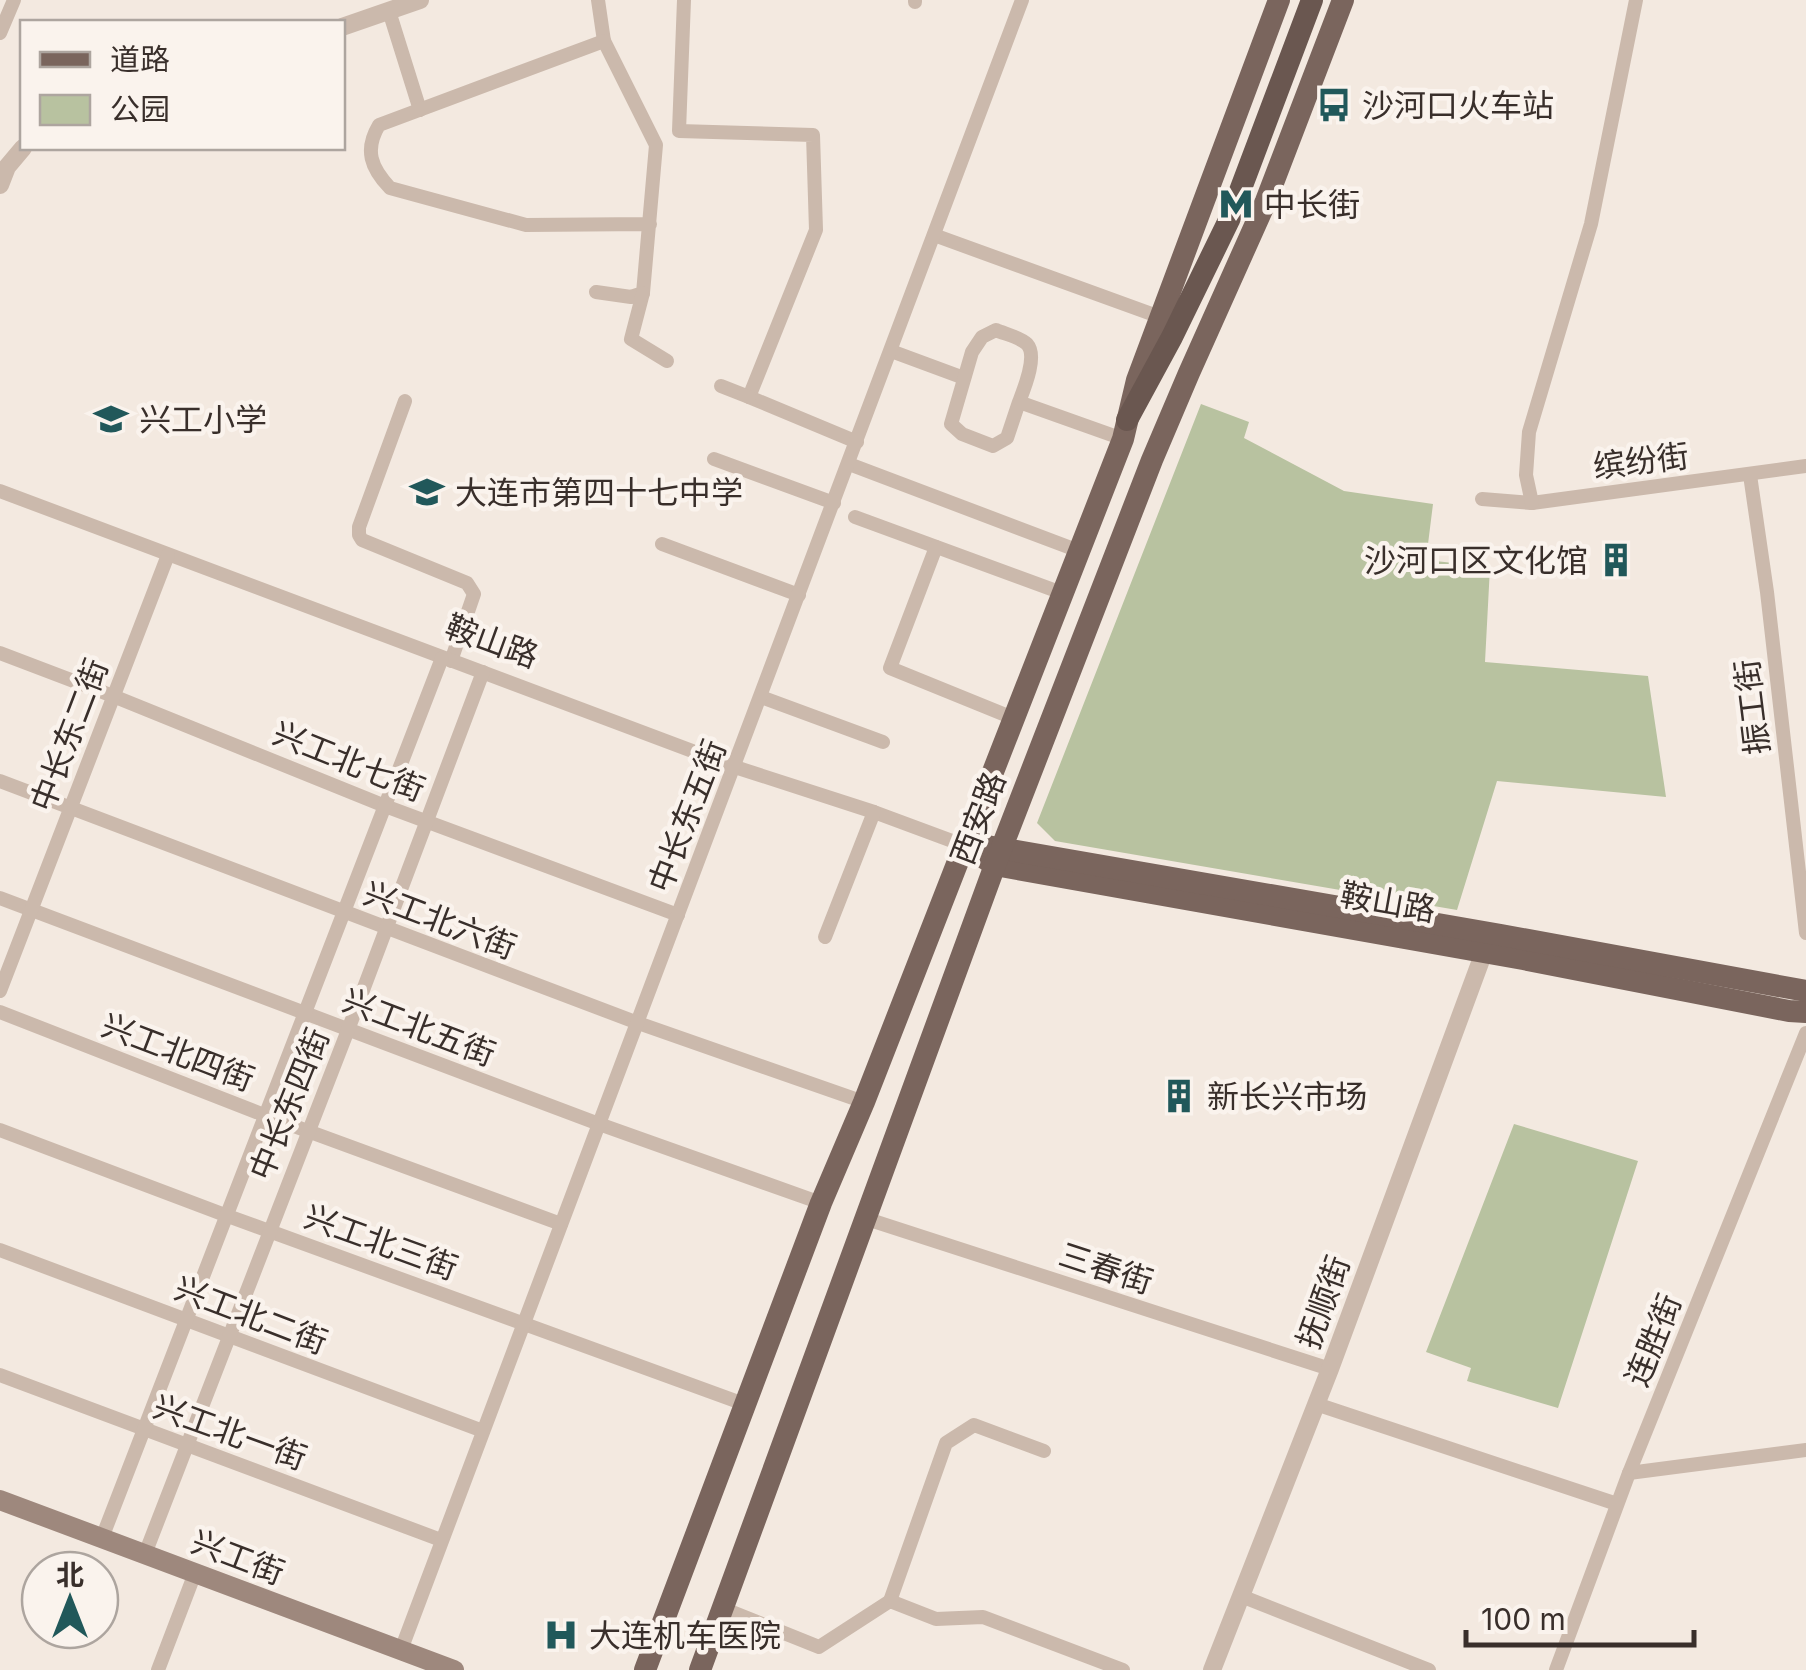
<svg xmlns="http://www.w3.org/2000/svg" width="1806" height="1670" viewBox="0 0 1806 1670" font-family="Inter,'Noto Sans SC',sans-serif">
  <style>
    .green { fill: #b8c2a0 }
    .lines { fill: none; stroke-linecap: round; stroke-linejoin: round }
    .minor { stroke: #cbb9ac; stroke-width: 14 }
    .tertiary { stroke: #cbb9ac; stroke-width: 18 }
    .secondary { stroke: #9e887d; stroke-width: 20 }
    .primary { stroke: #7a655d; stroke-width: 22 }
    .trunk { stroke: #6a5750; stroke-width: 22 }
    .labels { text-anchor: middle; dominant-baseline: central; stroke-width: 9; stroke-linejoin: round; paint-order: stroke }
    .poi-label { font-size: 32px; fill: #392f2b; stroke: #faf3ed; text-anchor: start }
    .street-label { font-size: 32px; fill: #392f2b; stroke: #faf3ed }
  </style>
  <rect width="100%" height="100%" fill="#f3e9e0"/>
  <!-- green -->
  <g class="green">
    <polygon points="1201,404 1249,422 1244,438 1344,491 1433,504 1426,560 1490,567 1485,662 1648,676 1666,797 1497,781 1457,910 1055,841 1037,823"/>
    <polygon points="1514,1124 1638,1161 1558,1408 1467,1381 1471,1368 1426,1352"/>
  </g>
  <g class="lines">
    <!-- minor -->
    <g class="minor">
      <polyline points="598,0 604,41"/>
      <polyline points="684,0 679,131 813,135 816,230 749,397 857,442"/>
      <polyline points="915,0 915,2"/>
      <polyline points="389,11 420,110"/>
      <polyline points="0,33 14,0"/>
      <polyline points="934,235 1160,317"/>
      <path d="M596,292L631,297L643,293L656,145L604,41L379,125C364,150 371,168 390,188L526,225L650,224"/>
      <polyline points="643,293 631,339 667,361"/>
      <polyline points="891,351 964,378"/>
      <polyline points="721,386 749,397"/>
      <polyline points="405,401 359,527 359,535 362,540 467,583 474,594 451,661"/>
      <path d="M1019,402L1007,438L993,446L962,434L951,424L972,352L982,337L996,330C1005,334 1020,337 1027,344C1038,356 1024,389 1019,402L1123,439"/>
      <polyline points="714,459 834,503"/>
      <polyline points="849,464 1079,551"/>
      <polyline points="1750,475 1767,592 1806,933"/>
      <polyline points="0,491 735,767 874,812 963,845"/>
      <polyline points="1482,499 1532,503 1806,466"/>
      <polyline points="1532,503 1526,475 1529,432 1591,224 1636,0"/>
      <polyline points="855,517 1062,593"/>
      <polyline points="662,544 799,595"/>
      <polyline points="936,547 890,668 1013,718"/>
      <polyline points="0,653 113,696 385,806 678,915"/>
      <polyline points="761,697 883,742"/>
      <polyline points="0,781 638,1023 864,1102"/>
      <polyline points="0,898 599,1124 821,1203"/>
      <polyline points="825,937 874,812"/>
      <polyline points="0,991 168,555"/>
      <polyline points="0,1012 264,1115 561,1224"/>
      <polyline points="0,1130 225,1215 744,1404"/>
      <polyline points="864,1218 1330,1369"/>
      <polyline points="0,1250 483,1431"/>
      <polyline points="0,1375 441,1540"/>
      <polyline points="1316,1404 1617,1504"/>
      <polyline points="1629,1473 1806,1450"/>
      <polyline points="102,1538 442,658"/>
      <polyline points="145,1554 348,1030 483,672"/>
      <polyline points="1241,1596 1429,1670"/>
      <polyline points="890,1601 946,1443 974,1425 1044,1451"/>
      <polyline points="722,1608 819,1647 890,1601 936,1619 983,1617 1123,1670"/>
      <polyline points="401,1650 1022,0"/>
      <polyline points="158,1670 195,1573"/>
      <polyline points="1556,1670 1629,1473 1806,1033"/>
    </g>
    <!-- tertiary -->
    <g class="tertiary">
      <polyline points="342,27 420,0"/>
      <polyline points="0,185 7,167 23,148"/>
      <polyline points="1212,1670 1330,1369 1484,952"/>
    </g>
    <!-- secondary -->
    <polyline class="secondary" points="0,1500 454,1670"/>
    <!-- primary -->
    <g class="primary">
      <polyline points="963,845 995,865 1523,959 1789,1011 1806,1012"/>
      <polyline points="987,846 1501,935 1806,991"/>
      <polyline points="645,1670 821,1203 864,1102 1123,439 1137,380 1279,0"/>
      <polyline points="700,1670 995,865 1152,460 1189,373 1266,201 1343,0"/>
    </g>
    <!-- trunk -->
    <polyline class="trunk" points="1127,420 1172,337 1229,220 1312,0"/>
  </g>
  <!-- icons -->
  <defs>
    <g id="bus-bare" transform="scale(2.7)"><path d="M-5-6H5V4H4V6H2V4H-2V6H-4V4H-5ZM-3.5-4V0h7V-4ZM-3.5 1.2v1.5H-2V1.2ZM2 1.2v1.5H3.5V1.2Z" fill="#21585a" stroke="#faf3ed" stroke-width="2.5" paint-order="stroke"/></g>
    <g id="metro-bare" transform="scale(2.7)"><path d="M-5.5 5V-5H-3L0 0L3-5H5.5V5H3V-.5L0 4L-3-.5V5Z" fill="#21585a" stroke="#faf3ed" stroke-width="2.5" paint-order="stroke"/></g>
    <g id="school-bare" transform="scale(2.7)"><path d="M0-5L7-2L0 1L-7-2ZM-4 1L0 2.5L4 1V4Q0 6-4 4Z" fill="#21585a" stroke="#faf3ed" stroke-width="2.5" paint-order="stroke"/></g>
    <g id="building-bare" transform="scale(2.7)"><path d="M-4-6H4V6H1V3H-1V6H-4ZM-2.5-4.3h1.7v1.8h-1.7ZM.8-4.3h1.7v1.8H.8ZM-2.5-1h1.7V.8h-1.7ZM.8-1h1.7V.8H.8Z" fill="#21585a" stroke="#faf3ed" stroke-width="2.5" paint-order="stroke"/></g>
    <g id="hospital-bare" transform="scale(2.7)"><path d="M-5-5h3v3.5h4V-5h3V5h-3V1.5h-4V5h-3Z" fill="#21585a" stroke="#faf3ed" stroke-width="2.5" paint-order="stroke"/></g>
  </defs>
  <g fill-rule="evenodd">
    <use href="#bus-bare" x="1334" y="105"/>
    <use href="#metro-bare" x="1236" y="204"/>
    <use href="#school-bare" x="111" y="419"/>
    <use href="#school-bare" x="427" y="492"/>
    <use href="#building-bare" x="1616" y="560"/>
    <use href="#building-bare" x="1179" y="1096"/>
    <use href="#hospital-bare" x="561" y="1635"/>
  </g>
  <g class="labels">
    <!-- poi labels -->
    <g class="poi-label">
      <text x="1362" y="105">沙河口火车站</text>
      <text x="1264" y="204">中长街</text>
      <text x="139" y="419">兴工小学</text>
      <text x="455" y="492">大连市第四十七中学</text>
      <text x="1588" y="560" text-anchor="end">沙河口区文化馆</text>
      <text x="1207" y="1096">新长兴市场</text>
      <text x="589" y="1635">大连机车医院</text>
    </g>
    <!-- street labels -->
    <g class="street-label">
      <text transform="translate(1641 461) rotate(-7)">缤纷街</text>
      <text transform="translate(492 641) rotate(20)">鞍山路</text>
      <text transform="translate(1752 707) rotate(-97)">振工街</text>
      <text transform="translate(69 735) rotate(-69)">中长东二街</text>
      <text transform="translate(349 761) rotate(22)">兴工北七街</text>
      <text transform="translate(687 816) rotate(-69)">中长东五街</text>
      <text transform="translate(978 818) rotate(-69)">西安路</text>
      <text transform="translate(1388 902) rotate(10)">鞍山路</text>
      <text transform="translate(440 920) rotate(21)">兴工北六街</text>
      <text transform="translate(419 1027) rotate(21)">兴工北五街</text>
      <text transform="translate(178 1052) rotate(21)">兴工北四街</text>
      <text transform="translate(289 1104) rotate(-68)">中长东四街</text>
      <text transform="translate(381 1242) rotate(20)">兴工北三街</text>
      <text transform="translate(1106 1268) rotate(18)">三春街</text>
      <text transform="translate(1323 1302) rotate(-70)">抚顺街</text>
      <text transform="translate(251 1315) rotate(21)">兴工北二街</text>
      <text transform="translate(1653 1340) rotate(-68)">连胜街</text>
      <text transform="translate(230 1432) rotate(20)">兴工北一街</text>
      <text transform="translate(238 1557) rotate(21)">兴工街</text>
    </g>
  </g>
  <!-- legend -->
  <rect x="20" y="20" width="325" height="130" fill="#faf3ed" stroke="#ada59f" stroke-width="2.5"/>
  <rect x="40" y="52" width="50" height="15" fill="#7a655d" stroke="#ada59f" stroke-width="2.5"/>
  <text x="110" y="70" font-size="30" fill="#392f2b">道路</text>
  <rect x="40" y="95" width="50" height="30" fill="#b8c2a0" stroke="#ada59f" stroke-width="2.5"/>
  <text x="110" y="120" font-size="30" fill="#392f2b">公园</text>
  <!-- north arrow -->
  <g transform="translate(70 1600)"><circle r="48" fill="#faf3ed" stroke="#ada59f" stroke-width="2.5"/>
  <path d="M0-8L18 38L0 25L-18 38Z" fill="#21585a"/>
  <text y="-15" font-size="28" font-weight="bold" text-anchor="middle" fill="#392f2b">北</text>
  </g>
  <!-- scale -->
  <path d="M1466 1630v15h228v-15" fill="none" stroke="#392f2b" stroke-width="5"/>
  <text x="1481" y="1630" font-size="30" fill="#392f2b" stroke="#faf3ed" stroke-width="8" paint-order="stroke">100 m</text>
</svg>
